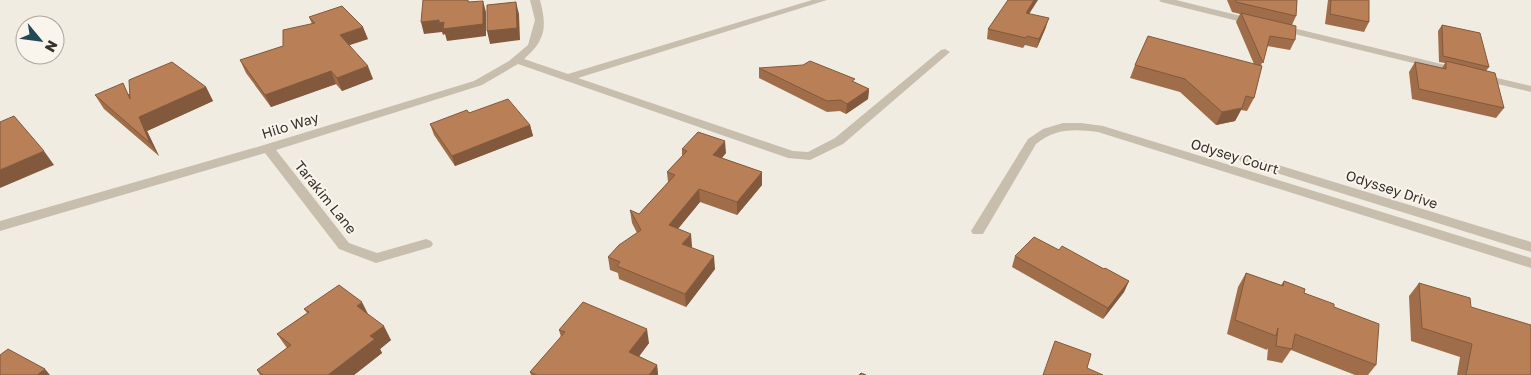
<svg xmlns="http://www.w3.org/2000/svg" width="1531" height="375" viewBox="0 0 1531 375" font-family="'Golos Text',sans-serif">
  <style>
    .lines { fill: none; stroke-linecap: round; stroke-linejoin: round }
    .minor { fill: #c8bead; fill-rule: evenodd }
    .wall { fill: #9f6d4a }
    .shaded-wall { fill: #82593c }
    .building { fill: #b97f56; stroke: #82593c }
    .labels { text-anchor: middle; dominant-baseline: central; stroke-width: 4; stroke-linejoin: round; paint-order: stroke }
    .street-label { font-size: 14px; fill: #37312b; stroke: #f9f5ed }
  </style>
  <rect width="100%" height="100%" fill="#f1ece1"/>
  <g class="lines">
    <!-- minor -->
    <g class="minor">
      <path d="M530,0H540C547,27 546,40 524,59L568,74L812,0H827L578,78L793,151L808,152L835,138L941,50L945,49L950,52L843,144L810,160L788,158L518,64L482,85L276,150L349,243L377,253L426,239L431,241L433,244L431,247L376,263L339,249L265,153L0,231V221L264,145L474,81L509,61L528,45L535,20Z"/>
      <polygon points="1159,0 1176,0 1257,20 1259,22 1254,25 1161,2"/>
      <polygon points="1281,25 1462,69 1463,71 1458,74 1278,30 1278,26"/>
      <polygon points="1480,74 1531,86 1531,92 1476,79 1475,77"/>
      <path d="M1063,123H1081L1103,126L1531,258V268L1098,132C1074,129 1055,128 1036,144L983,234H973L971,231L1028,139L1043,129Z"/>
      <polygon points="1245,155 1531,242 1531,252 1241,162 1239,159 1241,156"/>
    </g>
  </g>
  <!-- wall -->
  <g class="wall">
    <polygon points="1227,0 1297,0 1296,16 1292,25 1295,40 1290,50 1267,46 1261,66 1254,98 1247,111 1241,110 1235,121 1216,125 1180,92 1130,78 1135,65 1254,64 1236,22 1240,14 1232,12"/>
    <polygon points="1328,0 1369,0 1369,22 1364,32 1325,24"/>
    <polygon points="1029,13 1046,27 1037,48 1025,45 1023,48 987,39 988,29"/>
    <polygon points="309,17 368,39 349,45 373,79 342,91 336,84 271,107 246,73 240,60 283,46 312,24"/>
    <polygon points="1442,25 1489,67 1486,71 1504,108 1496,118 1412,99 1409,72 1415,62 1442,68 1445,63 1439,62 1438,31"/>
    <polygon points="759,68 854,82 869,89 868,99 846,114 840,111 827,112 759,78"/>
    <polygon points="206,87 213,101 147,131 159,156 104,109 95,95 130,94"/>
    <polygon points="469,113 530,125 533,136 455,166 434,135 430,124"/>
    <polygon points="682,149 726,153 722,158 762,172 762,185 737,215 700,202 678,229 692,246 691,248 715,269 686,307 619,279 618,273 610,270 608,257 637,233 632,223 630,210 639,214 668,182 667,172 682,156"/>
    <polygon points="1059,250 1104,269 1129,281 1124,292 1103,319 1012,267 1015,256"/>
    <polygon points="1246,273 1281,285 1284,281 1304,293 1334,307 1376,365 1368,375 1355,375 1291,350 1282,363 1267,360 1268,348 1267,350 1227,334 1238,287"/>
    <polygon points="1419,283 1471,307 1531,375 1457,375 1460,357 1411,341 1409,296"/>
    <polygon points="304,309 369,315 391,340 380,349 382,353 354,375 260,375 257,370 287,348 277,334 307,313"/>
    <polygon points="559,330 649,343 639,356 657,365 658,375 531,375 530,372 561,337"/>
  </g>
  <!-- shaded-wall -->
  <g class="shaded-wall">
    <polygon points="1034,0 1038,0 1024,22 1026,13"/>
    <polygon points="483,1 486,12 486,36 447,41 445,34 443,35 442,32 424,34 421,22 439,20 444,22"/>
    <polygon points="516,2 519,14 520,40 490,44 487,31"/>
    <polygon points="1049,18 1046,27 1037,48 1039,39"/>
    <polygon points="363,27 368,39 344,47 340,35"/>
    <polygon points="368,66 373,79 342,91 337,78"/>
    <polygon points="331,71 336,84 271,107 265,95"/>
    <polygon points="206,87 213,101 147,131 159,156 150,143 139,117"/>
    <polygon points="869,89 868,99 846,114 847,104"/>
    <polygon points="1242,108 1235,121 1216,125 1222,112"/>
    <polygon points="530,125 533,136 455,166 452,156"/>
    <polygon points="725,141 726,153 713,167 713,155"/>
    <polygon points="44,151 54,165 0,188 0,170"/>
    <polygon points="762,172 762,185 737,215 737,202"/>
    <polygon points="699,189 700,202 670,238 669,225"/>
    <polygon points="691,234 692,246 684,257 682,244"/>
    <polygon points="714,256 715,269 686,307 685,294"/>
    <polygon points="1129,281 1124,292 1103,319 1108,308"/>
    <polygon points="362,302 369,316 357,306"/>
    <polygon points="384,326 391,340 380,349 382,353 354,375 328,375 370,336"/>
    <polygon points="647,329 649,343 632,366 629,352"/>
    <polygon points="657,365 658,375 649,375"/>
    <polygon points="45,369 50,375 37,375"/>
  </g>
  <!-- building -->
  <g class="building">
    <polygon points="423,0 468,0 468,2 483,1 483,24 443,29 444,22 439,23 439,20 421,22"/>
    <polygon points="1008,0 1034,0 1026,13 1049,18 1039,39 1027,36 1026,38 988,29"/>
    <polygon points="1235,0 1297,0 1296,16 1236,2"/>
    <polygon points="1331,0 1369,0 1369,22 1330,14"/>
    <polygon points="516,2 517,28 487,31 487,5"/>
    <polygon points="342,6 363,27 340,35 368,66 337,78 331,71 265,95 240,60 283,46 283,30 315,23 309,17"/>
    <polygon points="1241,13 1296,26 1295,40 1270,36 1263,63"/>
    <polygon points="1442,25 1480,33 1489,67 1443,56"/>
    <polygon points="1148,36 1262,66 1254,98 1246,96 1242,108 1222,112 1185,79 1135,65"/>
    <polygon points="810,61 855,79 852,81 869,89 847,104 841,100 827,101 759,68 803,65"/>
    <polygon points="1446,61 1495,73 1504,108 1419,89 1415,62 1446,69"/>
    <polygon points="172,62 206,87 139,117 150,143 95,95 123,83 130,99 129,80"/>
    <polygon points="508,99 530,125 452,156 430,124 467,110 469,113"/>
    <polygon points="14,116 44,151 0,170 0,122"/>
    <polygon points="698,132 725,141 713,155 762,172 737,202 699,189 669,225 691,234 682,244 714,256 685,294 617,266 620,262 608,257 619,245 641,230 630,210 639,214 675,175 667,172 687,151 682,149"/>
    <polygon points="1034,237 1059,250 1062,246 1104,269 1105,268 1129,281 1108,308 1015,256"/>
    <polygon points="1246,273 1283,286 1284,281 1305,289 1304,293 1334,304 1334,307 1379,324 1376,365 1295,334 1292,349 1276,346 1278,328 1276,336 1235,320"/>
    <polygon points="1419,283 1470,298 1471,307 1531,325 1531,375 1466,375 1472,344 1422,328"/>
    <polygon points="339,285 362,302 357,306 384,326 370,336 375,339 328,375 263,375 257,370 291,345 277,334 309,312 304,309"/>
    <polygon points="583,302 647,329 629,352 657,365 649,375 537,375 530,372 565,332 559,330"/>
    <polygon points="1055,341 1091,354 1087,368 1103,375 1043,375"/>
    <polygon points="8,349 45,369 37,375 0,375 0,355"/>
    <polygon points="861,373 866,375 859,375"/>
  </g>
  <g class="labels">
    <!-- street labels -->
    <g class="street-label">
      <text transform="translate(290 125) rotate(-17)">Hilo Way</text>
      <text transform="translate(1235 156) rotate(17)">Odysey Court</text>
      <text transform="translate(1392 189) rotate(18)">Odyssey Drive</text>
      <text transform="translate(326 197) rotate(51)">Tarakim Lane</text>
    </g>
  </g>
  <!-- north arrow -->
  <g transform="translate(40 40) rotate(119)"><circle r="24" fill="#f9f5ed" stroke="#aba79f"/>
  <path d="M0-4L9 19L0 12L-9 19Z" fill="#254954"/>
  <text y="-8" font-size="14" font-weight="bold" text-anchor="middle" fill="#37312b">N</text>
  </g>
</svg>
